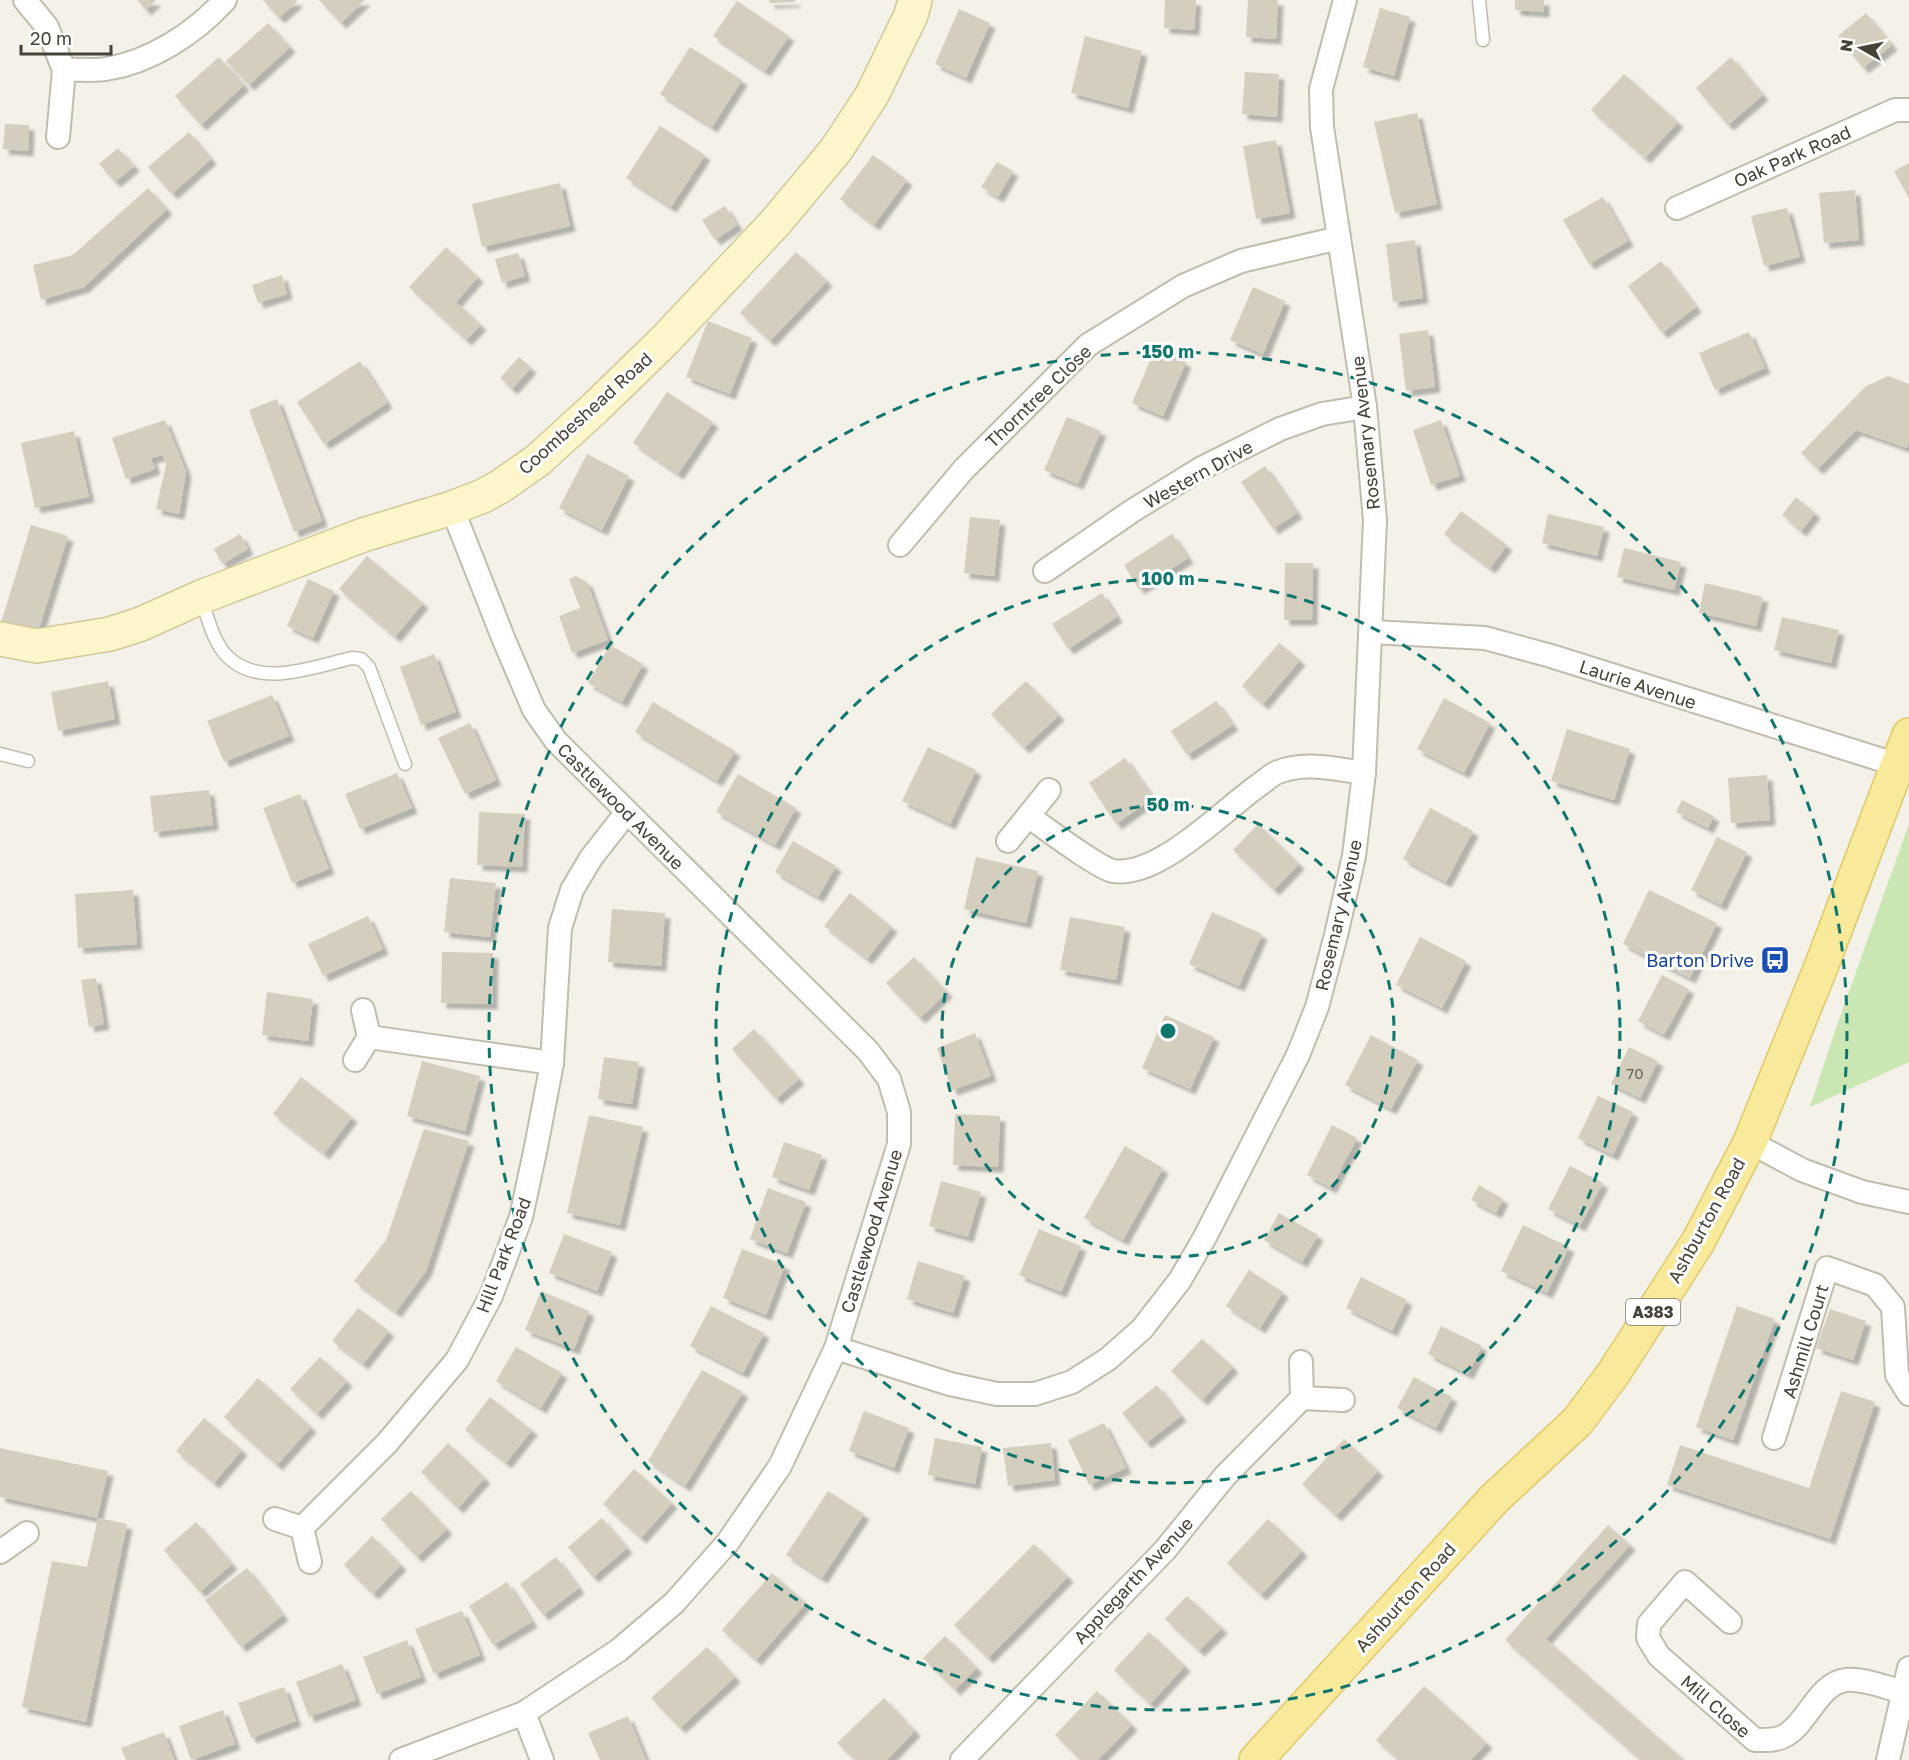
<svg xmlns="http://www.w3.org/2000/svg" width="1909" height="1760" viewBox="0 0 1909 1760" font-family="'Golos Text',sans-serif">
  <style>
    .green { fill: #c9e6b3 }
    .building { fill: #d4cebe; filter: url(#shadow) }
    .lines { fill: none; stroke-linecap: round; stroke-linejoin: round }
    .lane-casing { stroke: #c1bdae; stroke-width: 15 }
    .street-casing { stroke: #c1bdae; stroke-width: 26 }
    .secondary-casing { stroke: #d1c99a; stroke-width: 36 }
    .primary-casing { stroke: #dec96b; stroke-width: 36 }
    .lane { stroke: #fff; stroke-width: 12 }
    .street { stroke: #fff; stroke-width: 22 }
    .secondary { stroke: #fcf6ca; stroke-width: 33 }
    .primary { stroke: #f9ea9b; stroke-width: 33 }
    .ring { fill: none; stroke: #0f766e; stroke-width: 3; stroke-dasharray: 10 8 }
    .labels { text-anchor: middle; dominant-baseline: central; stroke-width: 6; stroke-linejoin: round; paint-order: stroke }
    .number-label { font-size: 15px; fill: #6a6559 }
    .shield { fill: #fff; stroke: #7e7b73; stroke-width: 1.5 }
    .shield-label { font-size: 16px; font-weight: bold; fill: #474237 }
    .street-label { font-size: 18px; fill: #474237; stroke: #fff }
    .transit-label { font-size: 18px; fill: #164399; stroke: #fff; text-anchor: end }
    .centre { fill: #0f766e; stroke: #fff; stroke-width: 3 }
    .ring-label { font-size: 18px; text-anchor: middle; font-weight: bold; fill: #0f766e; stroke: #fff; stroke-width: 6; stroke-linejoin: round; paint-order: stroke }
  </style>
  <defs>
    <filter id="shadow"><feDropShadow dx="5.5" dy="5.5" stdDeviation="1.5" flood-color="#0004"/></filter>
  </defs>
  <rect width="100%" height="100%" fill="#f3f1e8"/>
  <!-- green -->
  <polygon class="green" points="1909,824 1909,1062 1810,1107 1836,1028"/>
  <!-- building -->
  <g class="building">
    <polygon points="137,0 156,0 146,10"/>
    <polygon points="263,0 296,0 297,2 279,18"/>
    <polygon points="319,0 365,0 341,23"/>
    <polygon points="769,0 795,0 795,2 769,3"/>
    <polygon points="1165,0 1196,0 1194,30 1164,28"/>
    <polygon points="1248,0 1278,0 1276,39 1246,37"/>
    <polygon points="1515,0 1544,0 1544,12 1515,10"/>
    <polygon points="737,1 789,36 765,71 713,36"/>
    <polygon points="1380,8 1410,17 1394,76 1363,67"/>
    <polygon points="959,9 990,23 966,78 935,64"/>
    <polygon points="1866,13 1892,45 1863,68 1838,36"/>
    <polygon points="268,23 290,47 249,85 226,61"/>
    <polygon points="1085,36 1142,51 1128,108 1071,93"/>
    <polygon points="690,47 742,80 712,127 660,94"/>
    <polygon points="219,57 244,85 201,125 175,96"/>
    <polygon points="1731,57 1763,95 1728,125 1696,88"/>
    <polygon points="1245,72 1279,74 1277,117 1242,114"/>
    <polygon points="1624,74 1678,122 1645,158 1591,110"/>
    <polygon points="1417,113 1437,204 1395,213 1374,122"/>
    <polygon points="5,124 29,125 28,151 3,149"/>
    <polygon points="660,126 705,155 671,207 626,178"/>
    <polygon points="189,132 211,159 172,194 148,167"/>
    <polygon points="1276,140 1290,213 1256,219 1243,146"/>
    <polygon points="118,148 134,166 115,182 99,164"/>
    <polygon points="873,155 907,180 874,225 840,199"/>
    <polygon points="997,162 1013,171 998,197 981,187"/>
    <polygon points="1909,163 1909,198 1894,171"/>
    <polygon points="560,183 570,226 482,247 472,204"/>
    <polygon points="148,188 167,209 84,287 41,300 33,265 73,255"/>
    <polygon points="1855,190 1859,240 1824,243 1819,193"/>
    <polygon points="1603,197 1628,241 1589,264 1563,220"/>
    <polygon points="725,206 737,225 715,240 702,220"/>
    <polygon points="1787,208 1800,257 1764,266 1751,216"/>
    <polygon points="1415,240 1423,298 1393,302 1386,244"/>
    <polygon points="446,247 478,277 456,302 481,325 466,340 409,287"/>
    <polygon points="796,252 827,281 770,341 740,313"/>
    <polygon points="518,253 525,276 502,283 495,259"/>
    <polygon points="1661,261 1696,307 1662,333 1628,286"/>
    <polygon points="282,275 287,294 258,303 252,285"/>
    <polygon points="1253,287 1285,301 1263,354 1230,340"/>
    <polygon points="708,321 752,338 730,394 686,377"/>
    <polygon points="1428,330 1435,387 1406,391 1399,334"/>
    <polygon points="1749,332 1765,368 1715,390 1699,353"/>
    <polygon points="1155,349 1186,362 1163,416 1132,403"/>
    <polygon points="519,357 531,368 512,389 500,378"/>
    <polygon points="360,361 387,403 324,444 297,402"/>
    <polygon points="1888,376 1909,384 1909,442 1907,448 1856,430 1818,469 1801,453 1865,387"/>
    <polygon points="667,392 713,422 678,474 633,443"/>
    <polygon points="277,399 322,521 294,532 249,410"/>
    <polygon points="1067,417 1101,431 1078,484 1044,470"/>
    <polygon points="165,420 186,472 179,514 156,509 166,465 163,455 151,458 155,469 126,479 112,438"/>
    <polygon points="1441,420 1460,476 1431,485 1413,430"/>
    <polygon points="74,431 89,497 35,508 21,443"/>
    <polygon points="587,454 629,476 602,530 559,508"/>
    <polygon points="1265,466 1297,513 1273,529 1241,482"/>
    <polygon points="1796,497 1815,513 1801,531 1782,515"/>
    <polygon points="1461,511 1507,545 1490,568 1444,534"/>
    <polygon points="1548,514 1604,527 1597,556 1542,543"/>
    <polygon points="970,517 1000,520 994,576 964,573"/>
    <polygon points="31,525 68,536 36,638 0,626"/>
    <polygon points="240,534 248,549 222,564 214,549"/>
    <polygon points="1172,534 1188,558 1139,589 1124,565"/>
    <polygon points="1624,548 1681,562 1674,590 1617,577"/>
    <polygon points="367,556 423,603 395,637 339,589"/>
    <polygon points="1285,563 1313,563 1312,620 1284,620"/>
    <polygon points="576,576 587,582 608,640 572,653 559,616 580,608 569,579"/>
    <polygon points="308,579 334,591 313,638 287,626"/>
    <polygon points="1705,583 1763,597 1756,626 1699,613"/>
    <polygon points="1102,593 1117,617 1068,649 1052,624"/>
    <polygon points="1782,617 1839,630 1831,663 1774,650"/>
    <polygon points="1279,643 1300,660 1263,704 1242,686"/>
    <polygon points="610,645 643,664 622,702 588,683"/>
    <polygon points="434,654 456,712 421,725 400,667"/>
    <polygon points="108,681 115,719 58,731 51,692"/>
    <polygon points="1026,681 1059,715 1024,748 991,714"/>
    <polygon points="272,695 289,736 224,762 207,721"/>
    <polygon points="1444,698 1490,723 1464,773 1417,749"/>
    <polygon points="1216,701 1233,725 1187,755 1171,731"/>
    <polygon points="653,702 735,751 717,781 635,732"/>
    <polygon points="470,723 496,780 465,794 438,738"/>
    <polygon points="1567,729 1630,749 1614,800 1551,781"/>
    <polygon points="928,747 976,770 950,824 902,801"/>
    <polygon points="1125,758 1153,798 1116,824 1089,783"/>
    <polygon points="397,773 412,808 360,829 345,794"/>
    <polygon points="738,774 796,808 775,845 716,812"/>
    <polygon points="1767,775 1770,820 1731,823 1728,778"/>
    <polygon points="209,790 213,825 154,832 150,796"/>
    <polygon points="300,794 329,869 292,883 263,808"/>
    <polygon points="1682,800 1714,816 1708,828 1676,812"/>
    <polygon points="1430,808 1473,831 1446,882 1403,859"/>
    <polygon points="479,812 525,814 522,867 477,865"/>
    <polygon points="1258,824 1299,864 1274,890 1233,850"/>
    <polygon points="1717,837 1747,852 1721,905 1691,890"/>
    <polygon points="793,841 836,866 818,897 775,872"/>
    <polygon points="976,857 1038,871 1026,923 964,909"/>
    <polygon points="450,878 496,883 490,937 444,932"/>
    <polygon points="133,890 137,944 78,948 75,894"/>
    <polygon points="1649,890 1717,923 1690,978 1623,944"/>
    <polygon points="850,893 892,927 867,959 824,926"/>
    <polygon points="612,909 665,913 661,966 608,962"/>
    <polygon points="1212,912 1262,934 1239,986 1189,964"/>
    <polygon points="368,916 383,949 323,976 308,944"/>
    <polygon points="1070,917 1125,927 1116,980 1060,970"/>
    <polygon points="1420,937 1466,961 1442,1008 1396,985"/>
    <polygon points="442,952 493,953 492,1004 441,1003"/>
    <polygon points="914,957 947,992 920,1018 886,983"/>
    <polygon points="1662,975 1689,989 1664,1035 1638,1021"/>
    <polygon points="96,978 104,1024 89,1027 81,980"/>
    <polygon points="267,992 313,999 308,1041 262,1035"/>
    <polygon points="1165,1015 1214,1037 1190,1089 1142,1068"/>
    <polygon points="754,1029 799,1079 776,1099 732,1049"/>
    <polygon points="975,1033 991,1076 952,1090 937,1048"/>
    <polygon points="1371,1035 1418,1060 1391,1109 1345,1085"/>
    <polygon points="1629,1047 1658,1061 1640,1098 1611,1084"/>
    <polygon points="604,1057 639,1062 632,1104 598,1099"/>
    <polygon points="422,1061 480,1076 465,1131 407,1116"/>
    <polygon points="301,1077 352,1117 324,1154 273,1114"/>
    <polygon points="1598,1096 1633,1112 1613,1155 1578,1138"/>
    <polygon points="955,1114 1000,1116 998,1167 953,1165"/>
    <polygon points="589,1115 643,1127 620,1225 567,1213"/>
    <polygon points="1332,1125 1357,1138 1331,1188 1307,1175"/>
    <polygon points="424,1129 469,1141 426,1271 396,1312 354,1281 386,1240"/>
    <polygon points="784,1142 822,1155 809,1190 772,1177"/>
    <polygon points="1125,1146 1163,1168 1123,1240 1084,1218"/>
    <polygon points="1570,1166 1603,1183 1580,1226 1548,1209"/>
    <polygon points="941,1181 981,1192 968,1237 929,1226"/>
    <polygon points="1479,1185 1503,1199 1496,1213 1471,1200"/>
    <polygon points="768,1188 806,1202 787,1253 750,1239"/>
    <polygon points="1279,1213 1318,1235 1302,1262 1264,1240"/>
    <polygon points="1523,1225 1569,1247 1547,1293 1501,1271"/>
    <polygon points="1039,1229 1081,1246 1061,1292 1019,1275"/>
    <polygon points="564,1234 612,1252 597,1291 549,1273"/>
    <polygon points="742,1249 785,1265 766,1315 723,1298"/>
    <polygon points="918,1261 965,1276 953,1313 907,1299"/>
    <polygon points="1249,1270 1283,1292 1260,1328 1226,1306"/>
    <polygon points="1361,1277 1407,1300 1392,1331 1346,1308"/>
    <polygon points="541,1291 589,1311 574,1349 525,1330"/>
    <polygon points="711,1306 764,1333 743,1373 690,1346"/>
    <polygon points="1737,1306 1775,1319 1733,1440 1696,1427"/>
    <polygon points="358,1308 389,1331 363,1364 332,1341"/>
    <polygon points="1830,1309 1866,1321 1853,1360 1816,1348"/>
    <polygon points="1441,1326 1482,1346 1468,1374 1428,1354"/>
    <polygon points="1202,1339 1233,1367 1202,1400 1171,1371"/>
    <polygon points="516,1347 562,1373 541,1408 496,1381"/>
    <polygon points="320,1357 347,1381 317,1414 290,1389"/>
    <polygon points="702,1370 743,1392 685,1486 648,1461"/>
    <polygon points="1414,1377 1452,1397 1436,1428 1397,1408"/>
    <polygon points="258,1378 311,1427 277,1465 224,1417"/>
    <polygon points="1157,1385 1181,1416 1146,1443 1122,1413"/>
    <polygon points="1841,1391 1875,1402 1830,1539 1667,1485 1680,1445 1809,1488"/>
    <polygon points="490,1397 532,1430 506,1463 465,1430"/>
    <polygon points="864,1411 909,1428 894,1468 849,1451"/>
    <polygon points="204,1418 242,1450 214,1483 176,1451"/>
    <polygon points="1104,1423 1126,1468 1089,1485 1068,1440"/>
    <polygon points="935,1438 982,1447 975,1484 928,1475"/>
    <polygon points="1344,1439 1378,1471 1336,1516 1302,1484"/>
    <polygon points="448,1443 485,1478 458,1508 421,1472"/>
    <polygon points="1051,1443 1055,1480 1008,1486 1003,1448"/>
    <polygon points="0,1448 108,1471 97,1518 0,1497"/>
    <polygon points="634,1469 672,1503 641,1538 603,1504"/>
    <polygon points="411,1491 447,1529 417,1557 381,1519"/>
    <polygon points="828,1491 864,1514 822,1578 786,1555"/>
    <polygon points="98,1518 127,1524 86,1722 22,1707 52,1561 87,1567"/>
    <polygon points="602,1518 627,1548 593,1577 568,1547"/>
    <polygon points="1268,1519 1302,1551 1261,1595 1227,1563"/>
    <polygon points="196,1522 232,1564 200,1592 164,1550"/>
    <polygon points="1608,1525 1630,1545 1546,1639 1684,1760 1641,1760 1505,1640"/>
    <polygon points="372,1536 401,1565 373,1594 344,1565"/>
    <polygon points="1034,1544 1068,1577 988,1658 954,1625"/>
    <polygon points="556,1557 579,1588 543,1615 520,1584"/>
    <polygon points="247,1568 283,1615 241,1647 205,1600"/>
    <polygon points="772,1573 806,1603 756,1660 722,1630"/>
    <polygon points="507,1582 532,1622 493,1645 469,1606"/>
    <polygon points="1187,1596 1222,1628 1199,1651 1165,1619"/>
    <polygon points="462,1611 480,1655 434,1674 415,1629"/>
    <polygon points="1149,1632 1185,1666 1150,1704 1114,1670"/>
    <polygon points="945,1636 977,1668 955,1690 923,1658"/>
    <polygon points="407,1640 421,1677 377,1694 363,1657"/>
    <polygon points="707,1647 735,1677 680,1728 651,1698"/>
    <polygon points="342,1664 356,1700 309,1717 296,1682"/>
    <polygon points="1424,1686 1487,1743 1471,1760 1399,1760 1376,1740"/>
    <polygon points="284,1687 296,1721 251,1738 238,1703"/>
    <polygon points="1097,1691 1132,1725 1098,1760 1081,1760 1055,1735"/>
    <polygon points="884,1698 915,1731 887,1760 856,1760 837,1743"/>
    <polygon points="223,1710 235,1744 191,1760 179,1726"/>
    <polygon points="628,1716 646,1760 600,1760 588,1733"/>
    <polygon points="164,1732 174,1760 126,1760 121,1748"/>
  </g>
  <g class="lines">
    <!-- lane casing -->
    <g class="lane-casing">
      <g id="lane">
        <polyline points="1479,0 1483,40"/>
        <path d="M201,599C208,617 213,643 228,657C261,689 315,666 352,658L361,659L369,667L405,764"/>
        <polyline points="0,754 28,761"/>
      </g>
    </g>
    <!-- street casing -->
    <g class="street-casing">
      <g id="street">
        <path d="M25,0L47,27L64,70C78,69 93,71 106,69C151,62 195,33 225,0"/>
        <polyline points="58,137 64,70"/>
        <polyline points="1677,208 1895,110 1909,110"/>
        <polyline points="900,545 964,469 1088,345 1183,286 1241,261 1339,238"/>
        <polyline points="1045,571 1132,511 1200,469 1280,429 1322,414 1365,407"/>
        <polyline points="1372,632 1485,638 1551,656 1898,765"/>
        <path d="M1028,816C1044,827 1098,868 1113,871C1159,878 1223,810 1259,785C1265,781 1272,774 1278,772C1305,761 1336,769 1364,773"/>
        <polyline points="1008,841 1049,790"/>
        <polyline points="369,1037 552,1063"/>
        <polyline points="355,1060 369,1037 363,1010"/>
        <polyline points="1750,1142 1802,1170 1862,1192 1909,1202"/>
        <polyline points="836,1348 950,1384 997,1394 1035,1394 1072,1382 1108,1359 1142,1329 1180,1280 1205,1237 1298,1055 1317,1007 1336,935 1354,856 1364,773 1375,520 1365,407 1322,127 1321,89 1345,0"/>
        <polyline points="1301,1362 1302,1398 1343,1400"/>
        <polyline points="1774,1438 1827,1268 1875,1285 1893,1307 1897,1375 1909,1394"/>
        <polyline points="275,1519 302,1528 310,1562"/>
        <polyline points="302,1528 387,1443 457,1360 491,1296 521,1217 536,1147 552,1063 560,928 572,890 591,858 627,812"/>
        <polyline points="0,1552 27,1533"/>
        <path d="M1730,1622L1685,1582L1649,1624L1648,1638L1659,1656L1755,1740C1765,1740 1777,1741 1786,1735C1808,1722 1819,1683 1846,1680C1864,1678 1886,1688 1904,1692"/>
        <polyline points="524,1713 542,1760"/>
        <polyline points="401,1760 524,1713 619,1650 674,1603 728,1542 780,1466 836,1348 899,1144 899,1112 889,1079 868,1051 556,741 534,710 504,640 452,508"/>
        <polyline points="962,1760 1165,1550 1225,1476 1302,1398"/>
        <polyline points="1888,1760 1909,1668"/>
      </g>
    </g>
    <!-- secondary casing -->
    <g class="secondary-casing">
      <polyline id="secondary" points="0,639 37,646 110,634 141,624 201,597 363,535 452,508 483,496 501,486 538,460 595,408 664,341 775,223 836,150 872,95 911,15 915,0"/>
    </g>
    <!-- primary casing -->
    <g class="primary-casing">
      <polyline id="primary" points="1256,1760 1495,1498 1577,1422 1613,1374 1698,1242 1750,1142 1821,967 1909,735"/>
    </g>
    <!-- lane -->
    <use href="#lane" class="lane"/>
    <!-- street -->
    <use href="#street" class="street"/>
    <!-- secondary -->
    <use href="#secondary" class="secondary"/>
    <!-- primary -->
    <use href="#primary" class="primary"/>
  </g>
  <!-- distance rings -->
  <g class="ring">
    <circle cx="1168" cy="1031" r="226"/>
    <circle cx="1168" cy="1031" r="452"/>
    <circle cx="1168" cy="1031" r="679"/>
  </g>
  <!-- icons -->
  <defs>
    <g id="bus-square" transform="scale(1.5)"><rect x="-9" y="-9" width="18" height="18" rx="4" fill="#1a4fb4" stroke="#fff"/><path d="M-5-6H5V4H4V6H2V4H-2V6H-4V4H-5ZM-3.5-4V0h7V-4ZM-3.5 1.2v1.5H-2V1.2ZM2 1.2v1.5H3.5V1.2Z" fill="#fff"/></g>
  </defs>
  <g fill-rule="evenodd">
    <use href="#bus-square" x="1775" y="960"/>
  </g>
  <g class="labels">
    <!-- number labels -->
    <g class="number-label">
      <text x="1635" y="1073">70</text>
    </g>
    <!-- shield labels -->
    <rect class="shield" x="1626" y="1299" width="54" height="26" rx="4.5"/>
    <g class="shield-label">
      <text x="1653" y="1312">A383</text>
    </g>
    <!-- street labels -->
    <g class="street-label">
      <text transform="translate(1792 156) rotate(-24)">Oak Park Road</text>
      <text transform="translate(1038 396) rotate(-44)">Thorntree Close</text>
      <text transform="translate(585 413) rotate(-42)">Coombeshead Road</text>
      <text transform="translate(1365 433) rotate(-96)">Rosemary Avenue</text>
      <text transform="translate(1198 474) rotate(-29)">Western Drive</text>
      <text transform="translate(1638 684) rotate(18)">Laurie Avenue</text>
      <text transform="translate(621 806) rotate(45)">Castlewood Avenue</text>
      <text transform="translate(1338 915) rotate(-77)">Rosemary Avenue</text>
      <text transform="translate(1706 1220) rotate(-61)">Ashburton Road</text>
      <text transform="translate(871 1231) rotate(-73)">Castlewood Avenue</text>
      <text transform="translate(503 1255) rotate(-69)">Hill Park Road</text>
      <text transform="translate(1805 1341) rotate(-73)">Ashmill Court</text>
      <text transform="translate(1133 1580) rotate(-47)">Applegarth Avenue</text>
      <text transform="translate(1405 1597) rotate(-48)">Ashburton Road</text>
      <text transform="translate(1716 1706) rotate(41)">Mill Close</text>
    </g>
    <!-- transit labels -->
    <g class="transit-label">
      <text x="1754" y="960">Barton Drive</text>
    </g>
  </g>
  <circle cx="1168" cy="1031" r="9" class="centre"/>
  <g class="ring-label">
    <text x="1168" y="358">150 m</text>
    <text x="1168" y="585">100 m</text>
    <text x="1168" y="811">50 m</text>
  </g>
  <!-- north arrow -->
  <g transform="translate(1861 48) rotate(279)" stroke="#ffffff" stroke-width="4.5" paint-order="stroke">
  <path d="M0-4.5L10 22L0 15L-10 22Z" fill="#474237"/>
  <text y="-9" font-size="16" font-weight="bold" text-anchor="middle" fill="#474237">N</text>
  </g>
  <!-- scale -->
  <path d="M21 45v9h90v-9" fill="none" stroke="#474237" stroke-width="3"/>
  <text x="30" y="45" font-size="18" fill="#474237" stroke="#ffffff" stroke-width="4.5" paint-order="stroke">20 m</text>
</svg>
